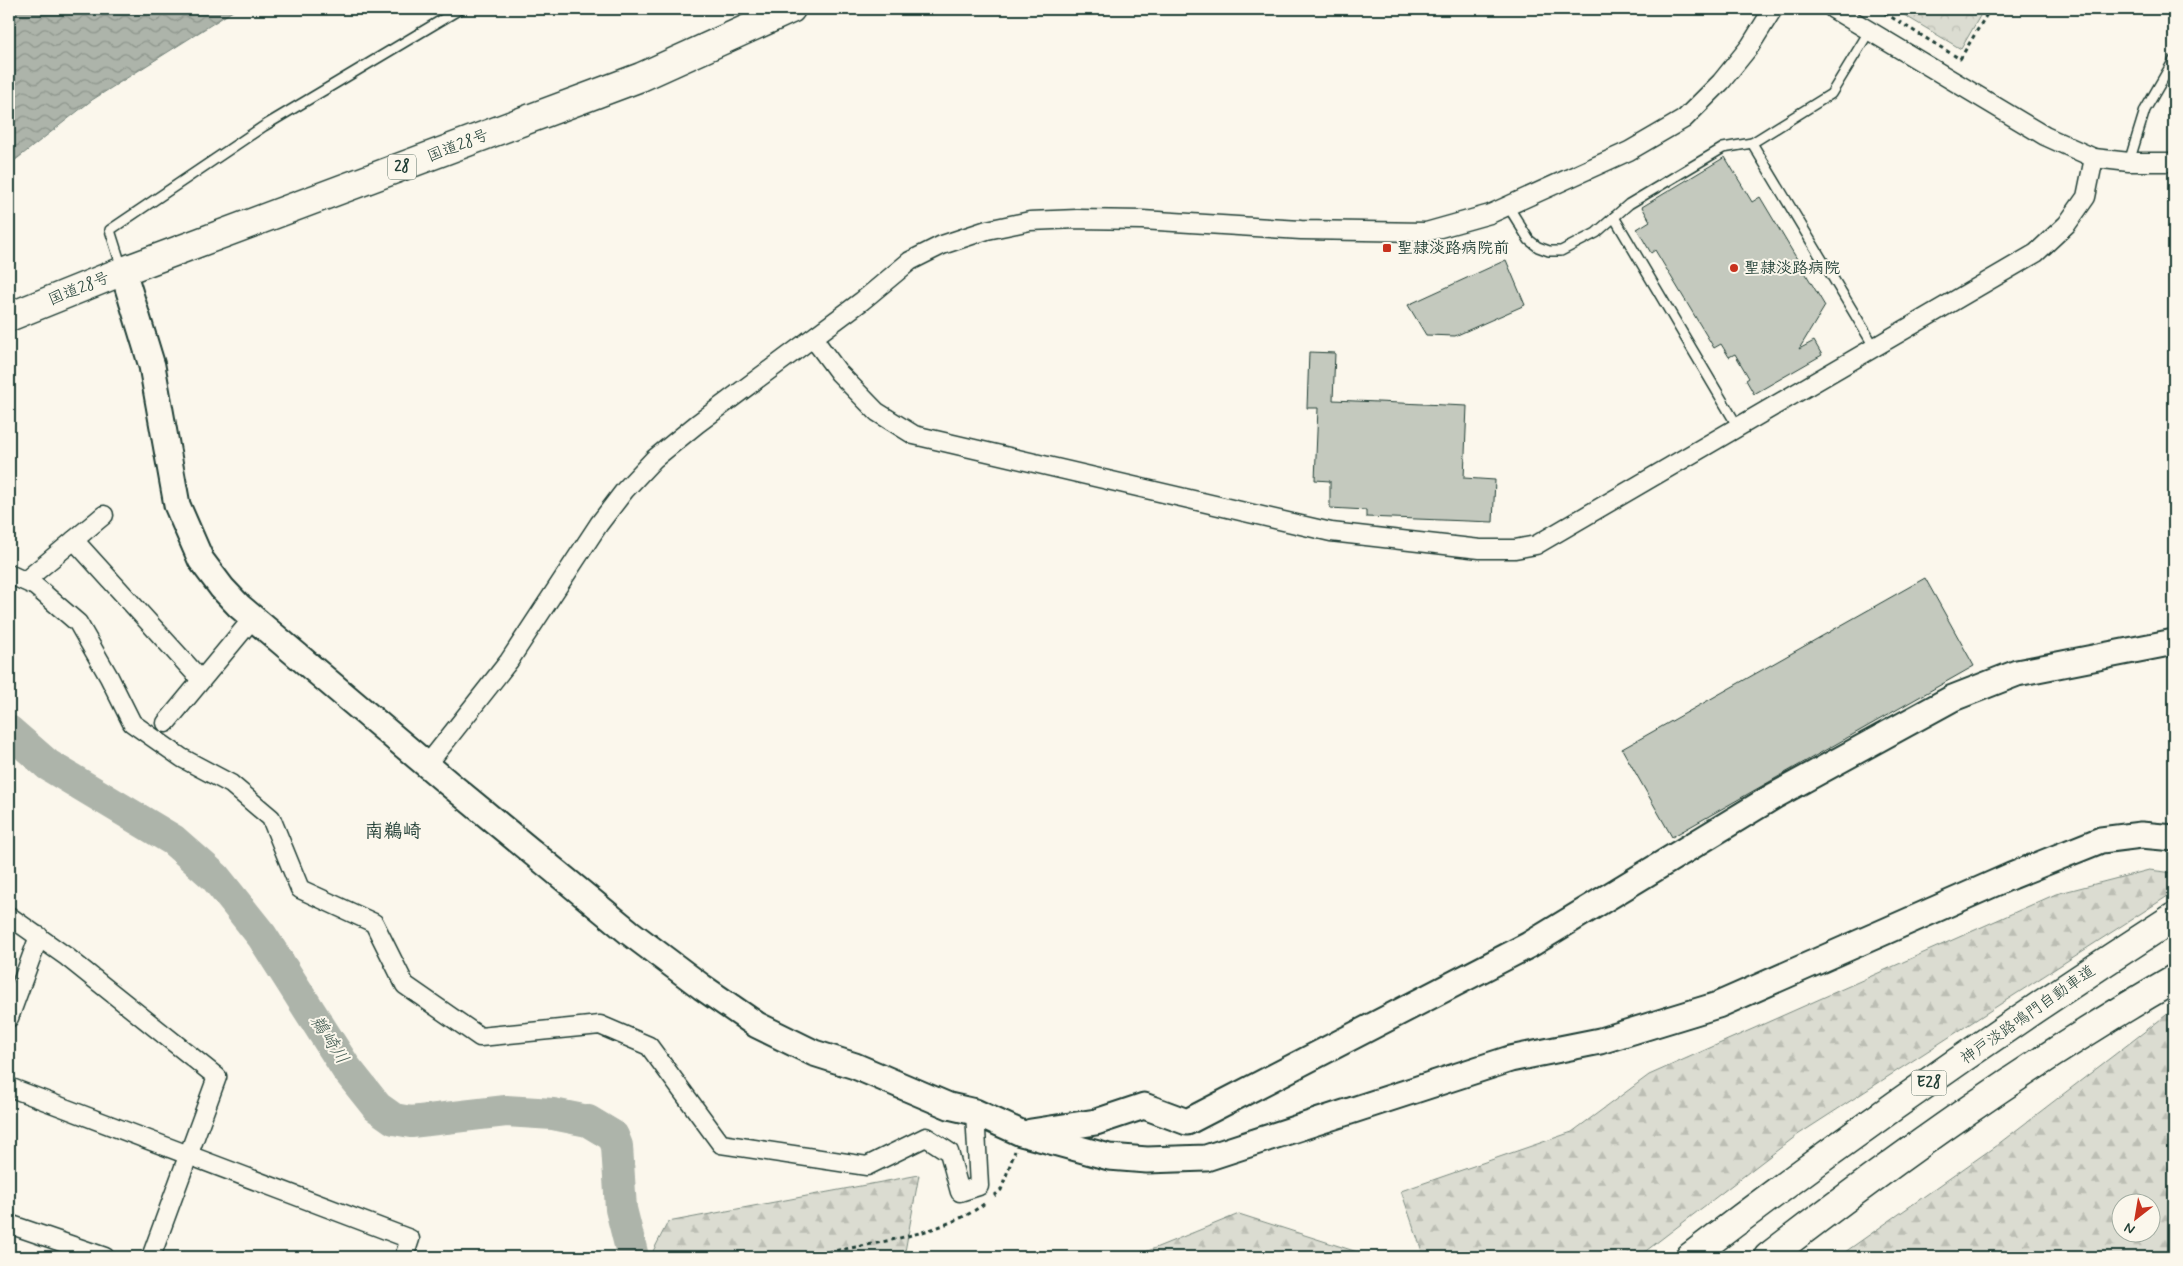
<svg xmlns="http://www.w3.org/2000/svg" width="2183" height="1266" viewBox="0 0 2183 1266" font-family="Mynerve,'Klee One',sans-serif">
  <style>
    .forest { fill: url(#forest-firs); stroke: #7d8c82; fill-rule: evenodd }
    .park { fill: url(#park-crowns); stroke: #7d8c82 }
    .water { fill: url(#water-waves); stroke: #74847b }
    .lines { fill: none; stroke-linecap: round; stroke-linejoin: round }
    .river { stroke: #adb4aa; stroke-width: 32 }
    .building { fill: #c4c9be; stroke: #1f3d34 }
    .lane-casing { stroke: #1f3d34; stroke-width: 12 }
    .street-casing { stroke: #1f3d34; stroke-width: 21 }
    .secondary-casing { stroke: #1f3d34; stroke-width: 29 }
    .highway-casing { stroke: #1f3d34; stroke-width: 31 }
    .path { stroke: #1f3d34; stroke-width: 3; stroke-dasharray: 4 4; stroke-linecap: butt }
    .lane { stroke: #fbf7ec; stroke-width: 9 }
    .street { stroke: #fbf7ec; stroke-width: 18 }
    .secondary { stroke: #fbf7ec; stroke-width: 25 }
    .highway { stroke: #fbf7ec; stroke-width: 28 }
    .poi-dot { fill: #c8321e; stroke: #fbf7ec; stroke-width: 2 }
    .labels { text-anchor: middle; dominant-baseline: central; stroke-width: 4; stroke-linejoin: round; paint-order: stroke }
    .shield { fill: #fbf7ec; stroke: #61756b; stroke-width: 1 }
    .shield-label { font-size: 15px; font-weight: bold; fill: #1f3d34 }
    .street-label { font-size: 16px; fill: #1f3d34; stroke: #fbf7ec }
    .poi-label { font-size: 16px; font-weight: bold; fill: #1f3d34; stroke: #fbf7ec; text-anchor: start }
    .water-label { font-size: 18px; font-style: italic; fill: #425b52; stroke: #fbf7ec }
    .quarter-label { font-size: 19px; font-weight: bold; fill: #1f3d34; stroke: #fbf7ec }
  </style>
  <defs>
    <pattern id="forest-firs" width="22" height="20" patternUnits="userSpaceOnUse" patternTransform="scale(1.25)"><rect width="22" height="20" fill="#dbdcd1"/><path d="M5 1l3.5 6h-7zM16 11l3.5 6h-7z" fill="#bcbeb4"/></pattern>
    <pattern id="park-crowns" width="20" height="18" patternUnits="userSpaceOnUse" patternTransform="scale(1.25)"><rect width="20" height="18" fill="#dbdcd1"/><path d="M2 6a3 3 0 1 1 6 0M12 15a3 3 0 1 1 6 0" fill="none" stroke="#bcbeb4"/></pattern>
    <pattern id="water-waves" width="16" height="10" patternUnits="userSpaceOnUse" patternTransform="scale(1.25)"><rect width="16" height="10" fill="#adb4aa"/><path d="M0 5q4-4 8 0t8 0" fill="none" stroke="#8c948b"/></pattern>
  </defs>
  <rect width="100%" height="100%" fill="#fbf7ec"/>
  <filter id="ink" filterUnits="userSpaceOnUse"><feTurbulence type="fractalNoise" baseFrequency=".02" numOctaves="2"/><feDisplacementMap in="SourceGraphic" scale="10" xChannelSelector="R" yChannelSelector="G"/><feConvolveMatrix kernelMatrix="1 2 1 2 8 2 1 2 1" color-interpolation-filters="sRGB"/></filter>
  <g filter="url(#ink)">
    <!-- forest -->
    <g class="forest">
      <polygon points="2149,870 2174,873 2174,892 1796,1136 1638,1257 1424,1257 1401,1191 1572,1132 1649,1075 2056,894"/>
      <path d="M2174,1009V1257H1838L1997,1145ZM2120,1204H2150V1234H2120Z"/>
      <polygon points="919,1175 904,1257 650,1257 668,1222"/>
      <polygon points="1239,1214 1373,1257 1133,1257"/>
    </g>
    <!-- park -->
    <polygon class="park" points="1894,9 1984,9 1961,49"/>
    <!-- water -->
    <polygon class="water" points="9,9 236,9 92,100 9,165"/>
    <g class="lines">
      <!-- river -->
      <polyline class="river" points="9,731 48,765 173,840 215,877 262,936 346,1068 377,1107 394,1119 411,1122 506,1111 553,1114 588,1121 613,1136 617,1146 621,1209 633,1257"/>
    </g>
    <!-- building -->
    <g class="building">
      <polygon points="1725,157 1752,202 1760,197 1825,306 1799,349 1814,341 1822,355 1754,394 1746,380 1749,378 1735,354 1729,357 1721,344 1714,348 1655,250 1651,253 1637,229 1650,221 1642,207"/>
      <polygon points="1506,260 1525,305 1455,336 1426,335 1408,305"/>
      <polygon points="1309,352 1335,353 1333,400 1467,406 1464,478 1495,480 1493,522 1366,517 1366,510 1330,508 1330,481 1315,480 1318,408 1307,408"/>
      <polygon points="1925,578 1974,666 1672,837 1622,749"/>
    </g>
    <g class="lines">
      <!-- lane casing -->
      <g class="lane-casing">
        <g id="lane">
          <polyline points="1870,30 1831,94 1752,143 1875,348"/>
          <polyline points="2129,162 2145,110 2174,60"/>
          <polyline points="1508,206 1529,240 1538,247 1549,251 1561,251 1596,233 1629,204 1723,148 1752,143"/>
          <polyline points="1614,217 1738,427"/>
          <polyline points="122,268 110,230 264,126 460,9"/>
        </g>
      </g>
      <!-- street casing -->
      <g class="street-casing">
        <g id="street">
          <polyline points="1833,9 2045,136 2094,158 2129,162 2174,162"/>
          <polyline points="813,338 839,373 877,412 914,435 1331,532 1480,549 1515,549 1536,545 2036,253 2067,224 2086,197 2094,158"/>
          <polyline points="74,540 201,680"/>
          <polyline points="9,574 35,586 78,623 109,677 132,723 182,758 231,784 271,818 300,889 374,923 405,985 480,1037 600,1025 649,1046 721,1144 867,1166 926,1137 949,1152 960,1192 979,1186 975,1112"/>
          <polyline points="25,581 104,515"/>
          <polyline points="166,723 253,618"/>
          <polyline points="427,765 509,661 599,524 625,490 654,459 697,424 862,301 910,261 942,245 987,230 1030,221 1077,219 1142,220 1301,230 1426,232 1490,214 1629,151 1684,119 1721,82 1750,46 1773,9"/>
          <polyline points="9,916 67,957 217,1077 151,1257"/>
          <polyline points="9,1018 39,936"/>
          <polyline points="9,1087 410,1239 404,1257"/>
          <polyline points="9,1224 105,1257"/>
        </g>
      </g>
      <!-- secondary casing -->
      <g class="secondary-casing">
        <g id="secondary">
          <polyline points="123,271 152,366 177,505 201,560 222,588 239,606 447,782 629,932 702,987 757,1025 814,1053 855,1066 949,1106 975,1112 1021,1133 1109,1157 1147,1160 1206,1158 1510,1059 1600,1041 1718,1005 2011,876 2101,840 2141,835 2174,838"/>
          <polyline points="1031,1132 1096,1122 1144,1106 1187,1122 1529,945 1774,796 1953,698 2017,673 2174,642"/>
        </g>
      </g>
      <!-- highway casing -->
      <g class="highway-casing">
        <g id="highway">
          <polyline points="9,317 123,271 641,77 791,9"/>
          <path d="M1690,1257C1846,1137 2008,1024 2174,917"/>
          <path d="M1768,1257C1898,1157 2032,1061 2174,979"/>
        </g>
      </g>
      <!-- path -->
      <g class="path">
        <polyline points="1878,9 1960,59 1990,9"/>
        <polyline points="994,1196 1001,1190 1015,1151"/>
        <path d="M797,1257C849,1248 945,1236 985,1203"/>
      </g>
      <!-- lane -->
      <use href="#lane" class="lane"/>
      <!-- street -->
      <use href="#street" class="street"/>
      <!-- secondary -->
      <use href="#secondary" class="secondary"/>
      <!-- highway -->
      <use href="#highway" class="highway"/>
    </g>
  </g>
  <!-- markers -->
  <g class="poi-dot">
    <rect x="1382" y="243" width="10" height="10" rx="2.5"/>
    <circle cx="1734" cy="268" r="5"/>
  </g>
  <g class="labels">
    <!-- shield labels -->
    <g class="shield">
      <rect x="388" y="154.5" width="28" height="25" rx="4"/>
      <rect x="1911.5" y="1070.5" width="35" height="25" rx="4"/>
    </g>
    <g class="shield-label">
      <text x="402" y="167">28</text>
      <text x="1929" y="1083">E28</text>
    </g>
    <!-- street labels -->
    <g class="street-label">
      <text transform="translate(458 146) rotate(-21)">国道28号</text>
      <text transform="translate(79 289) rotate(-22)">国道28号</text>
      <text transform="translate(2028 1015) rotate(-35)">神戸淡路鳴門自動車道</text>
    </g>
    <!-- poi labels -->
    <g class="poi-label">
      <text x="1397" y="248">聖隷淡路病院前</text>
      <text x="1744" y="268">聖隷淡路病院</text>
    </g>
    <!-- water labels -->
    <g class="water-label">
      <text transform="translate(329 1040) rotate(57)">鵜崎川</text>
    </g>
    <!-- quarter labels -->
    <g class="quarter-label">
      <text x="393" y="831">南鵜崎</text>
    </g>
  </g>
  <!-- margin -->
  <rect width="2183" height="1266" fill="none" stroke="#fbf7ec" stroke-width="30"/>
  <rect x="15" y="15" width="2153" height="1236" fill="none" stroke="#1f3d34" stroke-width="2" filter="url(#ink)"/>
  <!-- north arrow -->
  <g transform="translate(2136 1218) rotate(211)"><circle r="24" fill="#fbf7ec" stroke="#a3ada2"/>
  <path d="M0-4L9 19L0 12L-9 19Z" fill="#c8321e"/>
  <text y="-8" font-size="14" font-weight="bold" text-anchor="middle" fill="#1f3d34">N</text>
  </g>
</svg>
